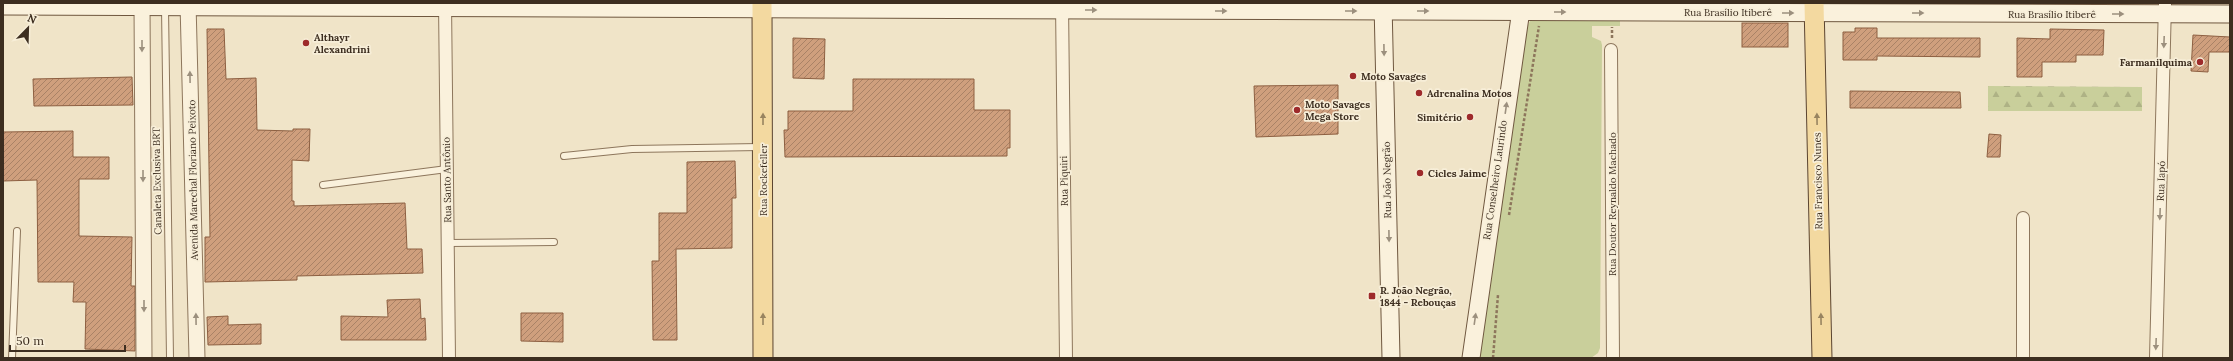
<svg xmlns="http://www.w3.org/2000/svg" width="2233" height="361" viewBox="0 0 2233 361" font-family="Lora,serif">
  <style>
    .forest { fill: url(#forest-firs) }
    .park { fill: #c9cf9b }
    .building { fill: url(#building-hatch); stroke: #8d5f41 }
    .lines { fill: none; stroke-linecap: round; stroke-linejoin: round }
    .service-casing { stroke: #8d765c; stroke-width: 8 }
    .minor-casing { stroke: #8d765c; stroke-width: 14 }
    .tertiary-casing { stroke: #8d765c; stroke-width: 17 }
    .secondary-casing { stroke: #6f573f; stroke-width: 19 }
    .primary-casing { stroke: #5b4430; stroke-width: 21 }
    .path { stroke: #8d765c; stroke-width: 2.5; stroke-dasharray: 3 2; stroke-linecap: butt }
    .service { stroke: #faf1dc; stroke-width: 6 }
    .minor { stroke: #faf1dc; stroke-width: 12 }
    .tertiary { stroke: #faf1dc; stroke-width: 15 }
    .secondary { stroke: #faf1dc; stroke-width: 17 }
    .primary { stroke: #f3d9a0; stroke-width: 19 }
    .oneway { fill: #9c907e }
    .oneway2 { fill: #988460 }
    .poi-dot { fill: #9e2a2b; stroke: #f7eed8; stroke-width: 1.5 }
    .labels { text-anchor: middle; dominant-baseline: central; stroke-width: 3.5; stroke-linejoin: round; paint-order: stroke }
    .street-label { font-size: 10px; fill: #3d2e20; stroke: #f7eed8 }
    .poi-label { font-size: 10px; font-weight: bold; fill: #3d2e20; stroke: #f7eed8; text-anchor: start }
  </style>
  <defs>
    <pattern id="forest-firs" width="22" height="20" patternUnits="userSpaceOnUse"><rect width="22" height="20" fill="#c9cf9b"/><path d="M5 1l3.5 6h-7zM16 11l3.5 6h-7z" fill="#aeb285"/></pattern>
    <pattern id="building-hatch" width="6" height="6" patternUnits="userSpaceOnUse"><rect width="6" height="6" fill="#cf9f7d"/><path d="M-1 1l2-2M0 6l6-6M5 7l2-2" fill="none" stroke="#a98266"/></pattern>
  </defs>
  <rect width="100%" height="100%" fill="#f0e4c8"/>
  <!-- forest -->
  <polygon class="forest" points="1988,86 2142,87 2142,111 1988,111"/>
  <!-- park -->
  <polygon class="park" points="1620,15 1620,26 1592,26 1592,37 1601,41 1602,45 1600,348 1598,353 1591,358 1476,358 1527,27 1530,21 1537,16"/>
  <!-- building -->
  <g class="building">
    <rect x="1742" y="23" width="46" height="24"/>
    <polygon points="1855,28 1877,28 1877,38 1980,38 1980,57 1877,56 1877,60 1843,60 1843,32 1855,32"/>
    <polygon points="207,29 224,29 226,79 256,78 257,130 293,131 293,129 310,129 309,161 292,160 292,201 294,201 294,206 405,203 407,249 422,249 423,273 297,276 297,280 205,282 205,237 210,237"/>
    <polygon points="2050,29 2104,30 2103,55 2076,55 2076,62 2042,62 2042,77 2017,77 2017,38 2050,39"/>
    <polygon points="2193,35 2230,37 2230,52 2209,52 2208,72 2191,71"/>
    <polygon points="793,38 825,39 824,79 793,78"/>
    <polygon points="132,77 133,105 34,106 33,79"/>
    <polygon points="853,79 974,79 974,110 1010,110 1010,148 1007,148 1007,156 785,157 784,130 788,130 788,111 853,111"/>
    <polygon points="1338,85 1338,134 1256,137 1254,86"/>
    <polygon points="1850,91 1960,92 1961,108 1850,108"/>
    <polygon points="73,131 73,157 109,157 109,179 79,179 79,236 132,237 131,286 135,286 135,351 85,349 86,302 73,302 74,282 38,282 37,180 3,181 3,132"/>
    <polygon points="1989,134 2001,135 2000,157 1987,157"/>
    <polygon points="735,161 736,198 732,198 732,248 676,249 677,340 653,340 652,261 659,261 659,213 687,213 687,162"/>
    <polygon points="420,299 421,319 425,318 426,340 341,340 341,316 388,317 387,300"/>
    <polygon points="521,313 563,313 563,342 521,341"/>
    <polygon points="228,316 228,325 261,324 261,344 208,345 207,317"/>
  </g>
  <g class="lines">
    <!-- service casing -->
    <g class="service-casing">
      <g id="service">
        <polyline points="165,8 170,358"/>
        <polyline points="564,156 632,149 760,147"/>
        <polyline points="323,185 447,169"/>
        <polyline points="448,243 554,242"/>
        <polyline points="12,358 17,231"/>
      </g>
    </g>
    <!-- minor casing -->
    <g class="minor-casing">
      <g id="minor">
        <polyline points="445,3 449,358"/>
        <polyline points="1062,3 1066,358"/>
        <polyline points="1611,50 1613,358"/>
        <polyline points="2023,218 2023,358"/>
        <polyline points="2156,358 2165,3"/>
      </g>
    </g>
    <!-- tertiary casing -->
    <g class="tertiary-casing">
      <g id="tertiary">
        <polyline points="142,3 144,358"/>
        <polyline points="188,3 197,358"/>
      </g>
    </g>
    <!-- secondary casing -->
    <g class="secondary-casing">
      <g id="secondary">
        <polyline points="1383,3 1391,358"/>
        <polyline points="3,6 2230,14"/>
        <polyline points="1471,358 1522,3"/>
      </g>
    </g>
    <!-- primary casing -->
    <g class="primary-casing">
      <g id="primary">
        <polyline points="762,3 763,358"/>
        <polyline points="1814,3 1822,358"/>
      </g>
    </g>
    <!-- path -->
    <g class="path">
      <polyline points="1612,38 1612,27"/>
      <polyline points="1509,215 1539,26"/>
      <polyline points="1493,358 1498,295"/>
    </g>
    <!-- service -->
    <use href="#service" class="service"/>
    <!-- minor -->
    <use href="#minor" class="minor"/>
    <!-- tertiary -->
    <use href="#tertiary" class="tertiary"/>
    <!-- secondary -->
    <use href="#secondary" class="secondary"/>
    <!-- primary -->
    <use href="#primary" class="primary"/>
  </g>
  <!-- one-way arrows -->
  <defs><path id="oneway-solid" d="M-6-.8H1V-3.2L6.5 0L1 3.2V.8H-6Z"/></defs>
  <g class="oneway">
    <use href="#oneway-solid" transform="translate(1091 10)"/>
    <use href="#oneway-solid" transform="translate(1221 11)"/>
    <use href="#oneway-solid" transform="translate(1351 11)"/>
    <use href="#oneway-solid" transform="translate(1423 11)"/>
    <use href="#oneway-solid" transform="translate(1560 12)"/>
    <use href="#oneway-solid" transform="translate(1788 13)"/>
    <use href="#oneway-solid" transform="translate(1918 13)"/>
    <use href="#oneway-solid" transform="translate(2118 14)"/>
    <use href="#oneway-solid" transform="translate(2164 42) rotate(92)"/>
    <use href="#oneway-solid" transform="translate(142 46) rotate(90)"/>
    <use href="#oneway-solid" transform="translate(1384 50) rotate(89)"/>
    <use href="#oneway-solid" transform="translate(190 77) rotate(-91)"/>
    <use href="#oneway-solid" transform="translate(1506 108) rotate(-82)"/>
    <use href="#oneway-solid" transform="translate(143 176) rotate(90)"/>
    <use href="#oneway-solid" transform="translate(2160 214) rotate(92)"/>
    <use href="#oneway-solid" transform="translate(1389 236) rotate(89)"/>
    <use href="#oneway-solid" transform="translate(144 306) rotate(90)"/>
    <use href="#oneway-solid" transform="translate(196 319) rotate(-91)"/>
    <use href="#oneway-solid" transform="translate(1475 319) rotate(-82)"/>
    <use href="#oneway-solid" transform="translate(2156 344) rotate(92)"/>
  </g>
  <g class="oneway2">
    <use href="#oneway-solid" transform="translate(763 119) rotate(-90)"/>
    <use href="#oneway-solid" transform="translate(1817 119) rotate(-91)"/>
    <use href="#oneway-solid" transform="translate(763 319) rotate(-90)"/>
    <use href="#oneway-solid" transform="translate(1821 319) rotate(-91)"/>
  </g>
  <!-- markers -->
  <g class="poi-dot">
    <circle cx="306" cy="43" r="4"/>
    <circle cx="2200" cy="62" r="4"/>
    <circle cx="1353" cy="76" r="4"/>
    <circle cx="1419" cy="93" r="4"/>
    <circle cx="1297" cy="110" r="4"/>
    <circle cx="1470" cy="117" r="4"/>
    <circle cx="1420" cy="173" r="4"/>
    <rect x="1368" y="292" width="8" height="8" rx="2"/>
  </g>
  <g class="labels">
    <!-- street labels -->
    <g class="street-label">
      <text x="1728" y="12">Rua Brasílio Itiberê</text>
      <text x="2052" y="14">Rua Brasílio Itiberê</text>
      <text transform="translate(193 180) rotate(-91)">Avenida Marechal Floriano Peixoto</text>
      <text transform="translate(447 180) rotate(-91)">Rua Santo Antônio</text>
      <text transform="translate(763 180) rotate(-90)">Rua Rockefeller</text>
      <text transform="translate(1387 180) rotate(-91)">Rua João Negrão</text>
      <text transform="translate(1495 180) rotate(-82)">Rua Conselheiro Laurindo</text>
      <text transform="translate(157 181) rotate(-91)">Canaleta Exclusiva BRT</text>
      <text transform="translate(1064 181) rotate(-91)">Rua Piquiri</text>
      <text transform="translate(1818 181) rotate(-91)">Rua Francisco Nunes</text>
      <text transform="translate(2161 181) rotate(-88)">Rua Iapó</text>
      <text transform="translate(1612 204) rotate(-90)">Rua Doutor Reynaldo Machado</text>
    </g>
    <!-- poi labels -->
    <g class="poi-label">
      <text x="314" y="37">Althayr<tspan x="314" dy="12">Alexandrini</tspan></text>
      <text x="2192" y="62" text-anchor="end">Farmanilquima</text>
      <text x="1361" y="76">Moto Savages</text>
      <text x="1427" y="93">Adrenalina Motos</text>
      <text x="1305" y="104">Moto Savages<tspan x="1305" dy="12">Mega Store</tspan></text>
      <text x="1462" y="117" text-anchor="end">Simitério</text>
      <text x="1428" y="173">Cicles Jaime</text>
      <text x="1380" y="290">R. João Negrão,<tspan x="1380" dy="12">1844 - Rebouças</tspan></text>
    </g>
  </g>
  <!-- border -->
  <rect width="2233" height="361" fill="none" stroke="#3d2e20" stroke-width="8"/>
  <!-- north arrow -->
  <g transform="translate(28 28) rotate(23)" stroke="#f7eed8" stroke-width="3" paint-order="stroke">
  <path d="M0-3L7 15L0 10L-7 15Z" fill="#3d2e20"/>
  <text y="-6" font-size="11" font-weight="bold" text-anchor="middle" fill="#3d2e20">N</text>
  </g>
  <!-- scale -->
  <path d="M10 345v6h115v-6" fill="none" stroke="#3d2e20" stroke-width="2"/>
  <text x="16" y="345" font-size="12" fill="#3d2e20" stroke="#f7eed8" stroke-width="3" paint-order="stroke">50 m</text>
</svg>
